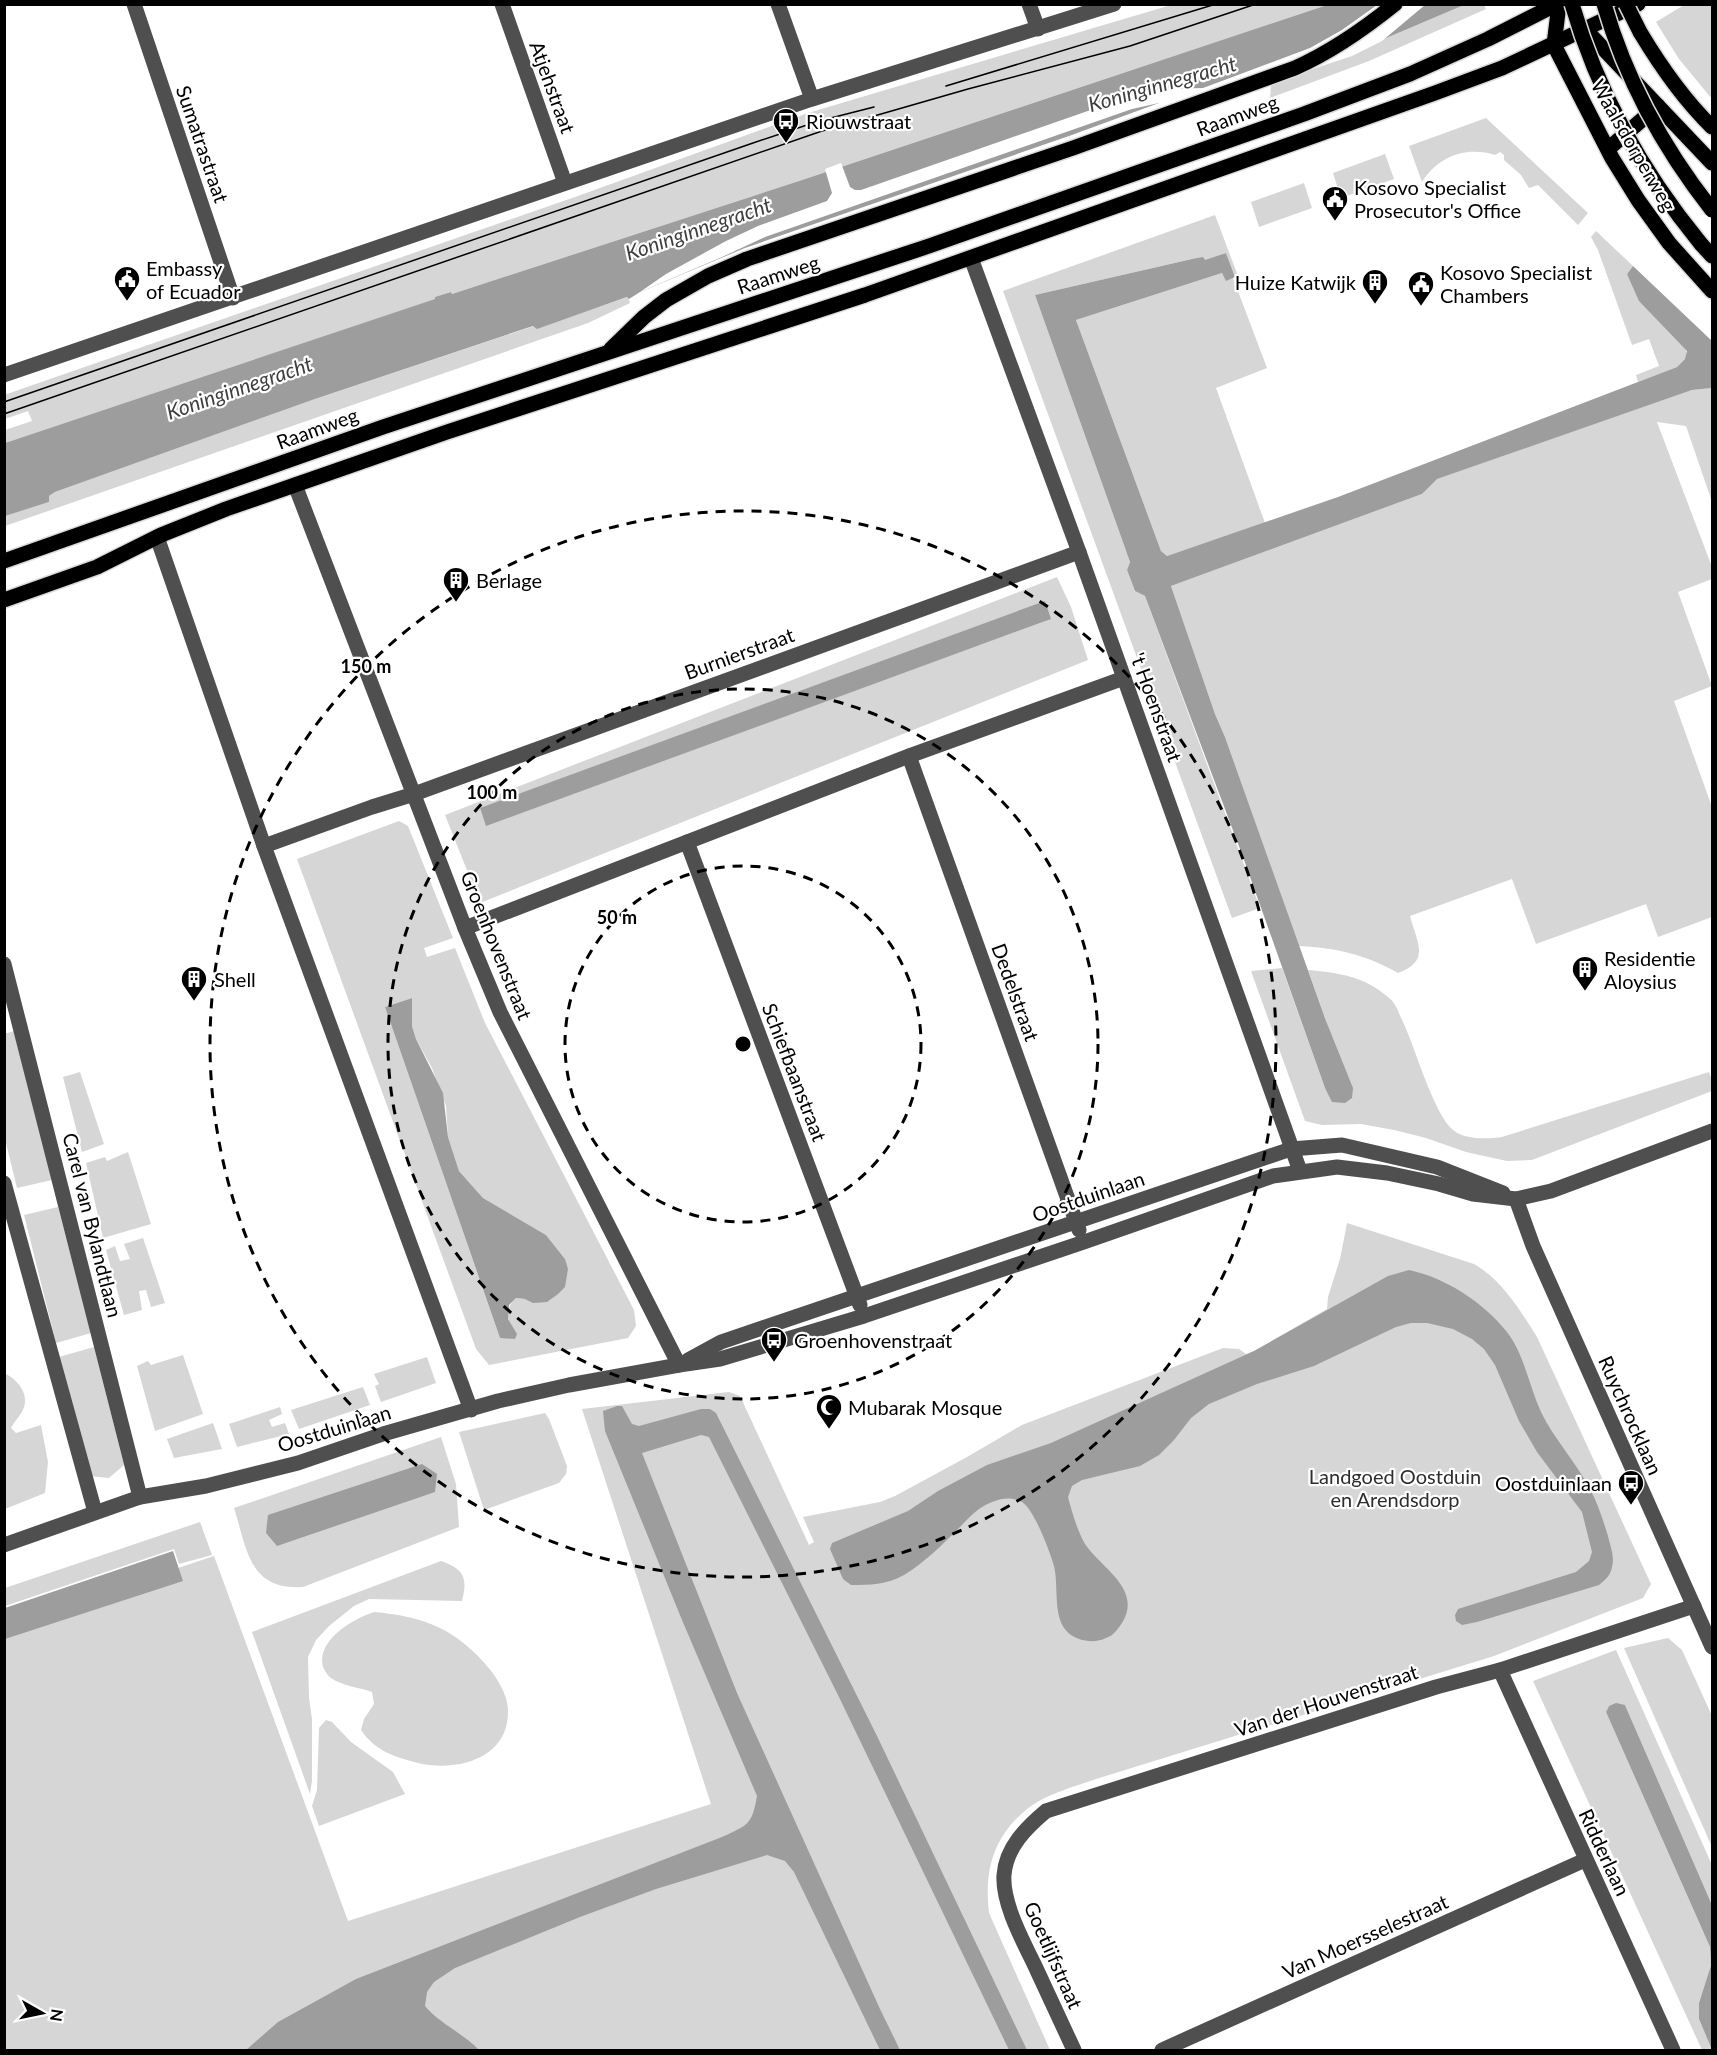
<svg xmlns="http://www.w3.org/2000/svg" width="1717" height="2055" viewBox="0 0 1717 2055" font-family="Lato,sans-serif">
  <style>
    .green { fill: #d6d6d6; fill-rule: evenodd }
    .water { fill: #9d9d9d }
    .pier { fill: #fff }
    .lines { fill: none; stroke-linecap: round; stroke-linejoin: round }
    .major-casing { stroke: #dbdbdb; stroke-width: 18 }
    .minor { stroke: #4f4f4f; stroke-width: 15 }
    .major { stroke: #000; stroke-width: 15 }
    .tram { stroke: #000; stroke-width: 1.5 }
    .major-bridge-casing { stroke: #dbdbdb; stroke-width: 18; stroke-linecap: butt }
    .major-bridge { stroke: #000; stroke-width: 15 }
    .ring { fill: none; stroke: #000; stroke-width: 3; stroke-dasharray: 10 8 }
    .labels { text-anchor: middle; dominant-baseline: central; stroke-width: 4.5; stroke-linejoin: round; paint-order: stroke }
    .street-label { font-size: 20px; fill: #000; stroke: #fff }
    .poi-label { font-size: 20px; fill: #000; stroke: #fff; text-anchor: start }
    .park-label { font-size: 20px; fill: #2d2d2d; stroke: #fff }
    .water-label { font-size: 21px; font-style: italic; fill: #3e3e3e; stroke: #fff }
    .centre { fill: #000; stroke: #fff; stroke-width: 3 }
    .ring-label { font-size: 18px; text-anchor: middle; font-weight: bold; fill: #000; stroke: #fff; stroke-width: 4.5; stroke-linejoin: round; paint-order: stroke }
  </style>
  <rect width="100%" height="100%" fill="#fff"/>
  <!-- green -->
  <g class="green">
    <polygon points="1171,5 1327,5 799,181 452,294 451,292 436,297 436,299 5,443 5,430 32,421 28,411 5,419 4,395 575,197 808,113"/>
    <polygon points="1464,5 1484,5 1486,9 1369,61 1270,98 1271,84 1351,53"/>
    <polygon points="1684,5 1712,5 1712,99 1679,59 1656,22"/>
    <path d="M1486,118L1588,213L1578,225L1538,185L1529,188L1521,175L1504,160V155L1500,152L1495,155C1467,146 1438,156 1422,182L1409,146Z"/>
    <polygon points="1385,154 1394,179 1341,198 1333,173"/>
    <polygon points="1304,183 1312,208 1259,227 1251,202"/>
    <polygon points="1215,215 1238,276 1235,277 1226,253 1205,261 1192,259 1035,295 1130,562 1127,570 1135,591 1145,596 1260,908 1232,918 1003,291"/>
    <polygon points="1596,231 1633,266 1627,274 1686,349 1687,357 1677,367 1638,382 1636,375 1659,366 1649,339 1632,345 1598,250 1591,237"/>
    <polygon points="1222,273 1226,280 1233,278 1267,368 1216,388 1265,523 1167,556 1161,551 1076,320"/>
    <polygon points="628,297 630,303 588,323 5,526 4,516 49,502 49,496 55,492 315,399 534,326 538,328"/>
    <path d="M1712,388V502L1686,426L1657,422L1712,567V579L1678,592L1712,686L1674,701L1712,807V917L1658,937L1646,904L1536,944L1512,879L1410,916C1417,943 1431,961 1398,973C1364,954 1337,948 1299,946L1225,737L1215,714L1171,586L1422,494L1436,479L1692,390Z"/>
    <path d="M1057,577L1071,607L1088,660L480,903L445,815ZM1051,619L486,825L480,808Z"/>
    <path d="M399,821L408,826L453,938L424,948L427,957L455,948L485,1023L634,1310L636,1326L628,1338L489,1365L476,1349L297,859ZM412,998V1026L416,1039L432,1068L446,1106L448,1137L459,1171L483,1198L546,1235L565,1259L525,1299L516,1298C508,1306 505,1315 511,1326L500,1338L385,1007Z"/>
    <path d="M1282,968L1325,1088L1326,1021L1308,970C1340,973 1364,976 1389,998C1396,1003 1399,1014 1403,1022C1415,1047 1434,1115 1453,1130C1465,1140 1487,1139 1502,1137L1709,1072L1712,1080V1091L1532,1160L1507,1161L1466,1152L1426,1138L1394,1130L1361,1124L1322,1125L1305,1121L1251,971Z"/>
    <polygon points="14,1031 52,1180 17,1188 5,1139 4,1034"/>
    <polygon points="80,1072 104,1144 82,1152 63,1077"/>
    <polygon points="128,1152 151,1224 103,1238 86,1163 105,1157 107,1161"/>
    <polygon points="58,1207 91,1333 56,1343 24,1215"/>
    <path d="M1347,1223L1474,1264C1502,1280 1520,1310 1537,1337L1651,1584L1643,1598L1494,1656L1096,1779C1073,1787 1046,1794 1027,1809C993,1837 984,1871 989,1913L1050,2050H5L4,1626L214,1556L348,1921L711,1804L582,1409L729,1392L740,1396L809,1545L814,1542L803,1517L880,1502L895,1496L967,1457L1022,1425L1223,1348L1239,1349L1246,1354L1254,1351L1327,1309L1328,1297L1340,1259Z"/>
    <polygon points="143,1238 165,1303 151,1307 146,1290 139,1291 142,1310 124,1315 106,1250 115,1246 120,1261 130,1259 124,1244"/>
    <polygon points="94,1347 124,1465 109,1478 89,1476 59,1357"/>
    <polygon points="183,1355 203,1414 155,1431 137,1366 148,1361 151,1365"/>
    <polygon points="427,1357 436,1383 381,1402 375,1386 379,1384 374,1374"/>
    <path d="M4,1373C19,1380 31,1396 22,1412C18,1418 14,1422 11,1428L16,1433L41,1425L48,1462L45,1493L5,1509Z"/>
    <polygon points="363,1387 370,1405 299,1429 291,1410"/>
    <polygon points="280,1407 282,1414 269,1420 272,1427 285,1423 289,1434 237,1447 229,1424"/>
    <polygon points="545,1413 549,1419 567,1466 566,1474 559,1483 484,1510 459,1432"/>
    <polygon points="213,1423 222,1449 174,1458 167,1439"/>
    <path d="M441,1437L456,1484L459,1527L303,1587C249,1591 247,1549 234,1508Z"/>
    <polygon points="200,1522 212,1555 179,1564 174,1549 5,1606 5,1588"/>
    <path d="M441,1561C464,1569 468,1578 462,1601L369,1599L354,1606L329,1626L316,1640L308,1657L309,1698L312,1719V1781L310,1794L252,1632Z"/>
    <path d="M374,1612C397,1614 419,1618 440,1628C466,1640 507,1679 508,1709C510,1759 457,1772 418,1763C395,1757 375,1751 361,1730L364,1719L374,1704L372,1692C361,1688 340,1685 331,1678C328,1676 325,1671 323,1667C316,1640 353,1619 374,1612Z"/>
    <polygon points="1668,1638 1682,1650 1712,1716 1712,1847 1624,1648"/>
    <polygon points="1616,1650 1712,1865 1712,1905 1625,1705 1609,1706 1606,1712 1710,1947 1711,1965 1699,2003 1699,2019 1712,2050 1702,2050 1533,1681"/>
    <polygon points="326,1720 332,1722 351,1742 393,1772 405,1794 319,1826 312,1806 317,1790 319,1728"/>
  </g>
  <!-- water -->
  <g class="water">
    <polygon points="1327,5 1464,5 1351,53 1074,151 1069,136 745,248 640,292 629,299 627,297 537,329 533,326 315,399 55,492 49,496 49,502 5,516 5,443 435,299 435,297 451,292 452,294 799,181"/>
    <polygon points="1226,253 1235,277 1226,281 1222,273 1076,320 1161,551 1167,556 1338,497 1677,367 1685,359 1687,351 1639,301 1627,274 1633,266 1712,341 1712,388 1692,390 1437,479 1422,494 1171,586 1215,714 1225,737 1326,1021 1353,1088 1352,1098 1345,1103 1332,1102 1325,1088 1243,857 1145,596 1135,591 1127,570 1130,562 1035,295 1192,259 1203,257 1205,260"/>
    <polygon points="1045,601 1051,619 486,826 480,808"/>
    <polygon points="412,998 412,1026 416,1039 443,1093 448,1137 459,1171 483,1198 546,1235 565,1259 568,1269 565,1287 558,1294 547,1302 533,1303 525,1299 516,1298 509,1305 508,1319 517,1334 515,1339 500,1338 385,1007"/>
    <path d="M1409,1270C1446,1278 1483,1302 1507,1332C1525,1356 1529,1386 1541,1412C1554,1439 1576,1462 1590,1489C1598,1504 1603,1520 1608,1536C1610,1546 1615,1556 1612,1567C1611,1575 1605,1580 1599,1585L1477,1622L1462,1625L1456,1621L1455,1615L1458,1609L1576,1572L1589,1561L1592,1552L1582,1512L1537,1452L1519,1421L1495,1365L1484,1349L1472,1339L1453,1329L1427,1323H1411L1396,1327L1314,1366L1257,1384L1209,1404L1191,1418L1174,1440L1159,1455L1140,1466L1082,1480L1072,1486L1068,1497C1072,1512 1077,1530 1085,1544C1101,1568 1143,1589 1122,1623C1118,1629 1113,1636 1106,1638C1098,1642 1088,1642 1079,1639C1049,1629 1060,1590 1054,1566C1050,1552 1034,1509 1022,1502C1008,1494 991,1501 979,1509C972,1514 965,1522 959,1528C942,1545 924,1563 904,1575C887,1585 869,1585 851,1585L843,1579L830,1549L832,1543L908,1511L938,1491L987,1465L1051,1443L1254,1351L1388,1276Z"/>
    <path d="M617,1406H622L632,1424L639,1426L701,1409H710L716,1413L877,1736L1027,2050H1009L838,1695L709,1437L701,1435L642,1453L737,1693L880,2009L900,2050H880L794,1872L785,1861L767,1855L656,1889L580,1917L455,1968L434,1982L427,1992L425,2006C440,2024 463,2033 479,2050H246L278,2022L356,1979L722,1837C748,1825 752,1825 757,1796L682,1620L605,1431L603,1411Z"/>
    <polygon points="422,1464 437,1474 435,1492 277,1546 266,1533 268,1515"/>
    <polygon points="173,1551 183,1581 5,1639 5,1608"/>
    <polygon points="1616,1703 1625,1705 1712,1905 1712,2050 1699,2019 1699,2003 1711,1965 1710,1947 1606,1712 1609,1706"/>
  </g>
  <!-- pier -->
  <polygon class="pier" points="1377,5 1425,5 1382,41 1352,56 1259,87 1075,153 1069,136 1159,103 1132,109 765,237 722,257 640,292 666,274 726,241 758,226 827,201 832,193 825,169 841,163 850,187 855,190 861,190 1128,97 1163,89 1203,88 1310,48 1342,30"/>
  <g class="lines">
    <!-- major casing -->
    <g class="major-casing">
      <g id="major">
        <polyline points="1559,4 1554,45 1612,158 1638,200 1669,243 1712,291"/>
        <polyline points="1580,24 1712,163"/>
        <path d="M1640,32C1661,67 1683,99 1712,127"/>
        <polyline points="1608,149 1658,106"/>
        <polyline points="1701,244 1712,256"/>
        <path d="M611,349L644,317L666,300L708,276L747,259L1073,148L1295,68C1331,52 1364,29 1395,4"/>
        <polyline points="4,561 383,427 929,246 1304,114 1410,74 1488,39 1557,4"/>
        <polyline points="4,600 97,567 161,535 226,509 447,432 865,295 1435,93 1502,68 1638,4"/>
      </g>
    </g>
    <!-- minor -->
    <g class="minor">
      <polyline points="134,4 233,298"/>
      <polyline points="502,4 565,183"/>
      <polyline points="778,4 812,99"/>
      <polyline points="1029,4 1038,29"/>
      <polyline points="971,258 1079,552 1300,1171"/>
      <polyline points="4,375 812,99 1114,4"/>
      <polyline points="295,485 465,928 500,1012 679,1365"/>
      <polyline points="157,537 264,846 471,1410"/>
      <polyline points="909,756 1079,1230"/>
      <polyline points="687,842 860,1305"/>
      <polyline points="264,846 372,807 414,794 1079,552"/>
      <polyline points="465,928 909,756 1124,678"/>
      <polyline points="4,964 140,1497"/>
      <polyline points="4,1183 95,1512"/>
      <polyline points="1516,1199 1533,1246 1712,1647"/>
      <polyline points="688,1360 721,1342 1291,1149 1342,1145 1437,1167 1503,1193"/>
      <polyline points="4,1545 140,1497 206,1486 298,1463 383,1434 498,1401 569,1385 679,1365 720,1359 864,1316 1084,1242 1273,1176 1337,1167 1387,1173 1439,1184 1473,1194 1516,1199 1551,1191 1712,1131"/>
      <polyline points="1500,1670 1673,2050"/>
      <path d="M1074,2050C1061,2022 1048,1994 1035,1966C1023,1941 1002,1903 1004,1875C1006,1847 1027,1827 1046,1811L1436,1687L1500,1670L1694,1606"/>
      <polyline points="1162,2050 1585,1860"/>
    </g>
    <!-- major -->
    <use href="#major" class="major"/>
    <!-- tram -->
    <g class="tram">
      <polyline points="946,86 1216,4"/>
      <polyline points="4,402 753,143 819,121 874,107"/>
      <polyline points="4,414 822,131 968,89 1130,46 1256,4"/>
    </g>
    <!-- major-bridge casing -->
    <g class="major-bridge-casing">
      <g id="major-bridge">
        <path d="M1572,4C1598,94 1642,172 1701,244"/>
        <path d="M1604,4C1626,80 1663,148 1712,210"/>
        <polyline points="1626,4 1640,32"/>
      </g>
    </g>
    <!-- major-bridge -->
    <use href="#major-bridge" class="major-bridge"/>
  </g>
  <!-- distance rings -->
  <g class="ring">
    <circle cx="743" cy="1044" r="178"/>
    <circle cx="743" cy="1044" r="355"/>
    <circle cx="743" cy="1044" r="533"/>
  </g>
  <!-- icons -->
  <defs>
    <g id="bus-pin" transform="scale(1.35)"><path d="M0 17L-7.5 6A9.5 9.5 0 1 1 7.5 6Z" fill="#000" stroke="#fff"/><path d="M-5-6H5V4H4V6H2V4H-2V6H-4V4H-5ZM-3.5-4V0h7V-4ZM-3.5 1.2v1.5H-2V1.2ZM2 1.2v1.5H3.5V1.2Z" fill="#fff"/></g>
    <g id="civic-pin" transform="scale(1.35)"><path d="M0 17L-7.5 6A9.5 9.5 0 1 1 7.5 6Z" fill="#000" stroke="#fff"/><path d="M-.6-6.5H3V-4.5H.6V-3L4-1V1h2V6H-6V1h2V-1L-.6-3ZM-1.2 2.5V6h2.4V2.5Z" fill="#fff"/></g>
    <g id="building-pin" transform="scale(1.35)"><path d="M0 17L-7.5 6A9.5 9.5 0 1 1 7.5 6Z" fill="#000" stroke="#fff"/><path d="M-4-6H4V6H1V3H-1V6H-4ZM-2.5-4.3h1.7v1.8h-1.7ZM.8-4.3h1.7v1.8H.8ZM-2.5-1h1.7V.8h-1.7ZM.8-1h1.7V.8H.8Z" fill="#fff"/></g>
    <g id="mosque-pin" transform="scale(1.35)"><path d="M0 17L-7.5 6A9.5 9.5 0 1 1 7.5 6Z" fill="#000" stroke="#fff"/><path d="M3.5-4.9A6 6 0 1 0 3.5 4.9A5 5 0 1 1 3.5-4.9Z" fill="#fff"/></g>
  </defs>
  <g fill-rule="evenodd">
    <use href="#bus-pin" x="786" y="121"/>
    <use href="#civic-pin" x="1335" y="199"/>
    <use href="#civic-pin" x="127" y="279"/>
    <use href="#building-pin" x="1375" y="282"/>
    <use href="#civic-pin" x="1421" y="284"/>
    <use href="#building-pin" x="456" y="580"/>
    <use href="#building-pin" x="1585" y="969"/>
    <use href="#building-pin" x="194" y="979"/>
    <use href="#bus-pin" x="774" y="1340"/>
    <use href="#mosque-pin" x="829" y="1407"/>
    <use href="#bus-pin" x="1631" y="1483"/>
  </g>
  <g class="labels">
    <!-- street labels -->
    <g class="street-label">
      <text transform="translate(553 87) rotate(70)">Atjehstraat</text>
      <text transform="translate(1237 115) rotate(-20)">Raamweg</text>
      <text transform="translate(203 144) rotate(71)">Sumatrastraat</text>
      <text transform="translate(1634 145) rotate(60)">Waalsdorperweg</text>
      <text transform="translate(778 274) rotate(-18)">Raamweg</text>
      <text transform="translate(317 428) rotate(-20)">Raamweg</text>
      <text transform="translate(739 653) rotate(-20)">Burnierstraat</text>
      <text transform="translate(1157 707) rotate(70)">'t Hoenstraat</text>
      <text transform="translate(497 945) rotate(68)">Groenhovenstraat</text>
      <text transform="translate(1016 992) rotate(70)">Dedelstraat</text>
      <text transform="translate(795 1072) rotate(69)">Schiefbaanstraat</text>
      <text transform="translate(1088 1196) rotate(-19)">Oostduinlaan</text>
      <text transform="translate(93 1225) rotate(76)">Carel van Bylandtlaan</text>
      <text transform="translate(1631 1415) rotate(66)">Ruychrocklaan</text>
      <text transform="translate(334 1428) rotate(-17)">Oostduinlaan</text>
      <text transform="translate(1326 1700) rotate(-18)">Van der Houvenstraat</text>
      <text transform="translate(1605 1852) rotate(65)">Ridderlaan</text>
      <text transform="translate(1365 1936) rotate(-24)">Van Moersselestraat</text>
      <text transform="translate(1054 1955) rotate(66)">Goetlijfstraat</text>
    </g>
    <!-- poi labels -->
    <g class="poi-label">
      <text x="806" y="121">Riouwstraat</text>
      <text x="1354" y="187">Kosovo Specialist<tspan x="1354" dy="23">Prosecutor's Office</tspan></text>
      <text x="146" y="268">Embassy<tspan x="146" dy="23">of Ecuador</tspan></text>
      <text x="1440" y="272">Kosovo Specialist<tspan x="1440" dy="23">Chambers</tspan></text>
      <text x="1356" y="282" text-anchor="end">Huize Katwijk</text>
      <text x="476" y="580">Berlage</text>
      <text x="1604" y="958">Residentie<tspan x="1604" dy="23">Aloysius</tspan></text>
      <text x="214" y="979">Shell</text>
      <text x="794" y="1340">Groenhovenstraat</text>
      <text x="848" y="1407">Mubarak Mosque</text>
      <text x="1612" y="1483" text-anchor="end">Oostduinlaan</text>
    </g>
    <!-- park labels -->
    <g class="park-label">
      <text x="1395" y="1476">Landgoed Oostduin<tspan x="1395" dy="23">en Arendsdorp</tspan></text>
    </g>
    <!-- water labels -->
    <g class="water-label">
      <text transform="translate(1162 83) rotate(-16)">Koninginnegracht</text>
      <text transform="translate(698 228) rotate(-19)">Koninginnegracht</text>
      <text transform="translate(239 387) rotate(-19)">Koninginnegracht</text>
    </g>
  </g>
  <circle cx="743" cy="1044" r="9" class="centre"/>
  <g class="ring-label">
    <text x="366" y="673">150 m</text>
    <text x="492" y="799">100 m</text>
    <text x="617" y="924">50 m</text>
  </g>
  <!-- border -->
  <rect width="1717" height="2055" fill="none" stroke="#000000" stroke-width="12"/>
  <!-- north arrow -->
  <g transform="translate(42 2013) rotate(99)" stroke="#ffffff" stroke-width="4.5" paint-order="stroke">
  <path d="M0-4.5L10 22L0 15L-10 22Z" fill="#000000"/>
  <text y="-9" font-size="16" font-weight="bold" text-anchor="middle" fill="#000000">N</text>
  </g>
</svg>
